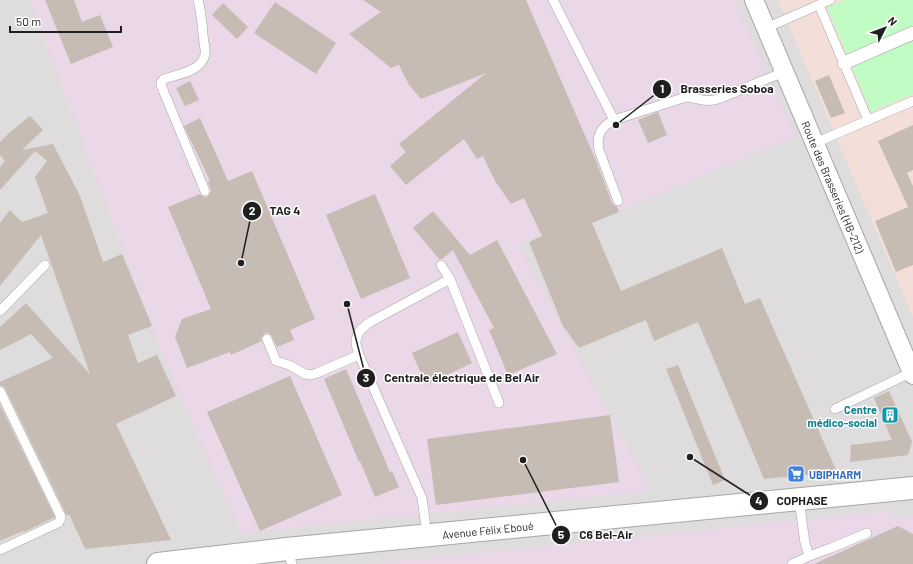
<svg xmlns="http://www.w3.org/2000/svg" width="913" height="564" viewBox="0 0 913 564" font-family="Barlow,sans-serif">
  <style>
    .residential { fill: #dedcdc }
    .industrial { fill: #ead7e7 }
    .military { fill: #f3dfd8 }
    .park { fill: #c1fcc4 }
    .building { fill: #c6bcb4 }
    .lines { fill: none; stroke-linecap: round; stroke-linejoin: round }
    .service-casing { stroke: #a6a6a6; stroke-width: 10 }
    .pedestrian-casing { stroke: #a6a6a6; stroke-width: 14 }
    .minor-casing { stroke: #a6a6a6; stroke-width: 20 }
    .tertiary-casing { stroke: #a6a6a6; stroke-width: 24 }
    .service { stroke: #fff; stroke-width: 9 }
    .pedestrian { stroke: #fff; stroke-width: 13 }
    .minor { stroke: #fff; stroke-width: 18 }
    .tertiary { stroke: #fff; stroke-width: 22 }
    .labels { text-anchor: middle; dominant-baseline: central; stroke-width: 3; stroke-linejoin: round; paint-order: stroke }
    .street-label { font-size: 11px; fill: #1f1f1f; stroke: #fff }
    .culture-label { font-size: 11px; font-weight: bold; fill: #0d838f; stroke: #fff; text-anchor: end }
    .shop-label { font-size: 11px; font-weight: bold; fill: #366cbe; stroke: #fff; text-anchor: start }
    .leader { fill: none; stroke: #1f1f1f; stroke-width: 1.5 }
    .callout-dot { fill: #1f1f1f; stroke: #fff; stroke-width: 1.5 }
    .mark-label { font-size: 12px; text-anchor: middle; font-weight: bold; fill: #fff }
    .callout-label { font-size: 12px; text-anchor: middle; font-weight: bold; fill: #1f1f1f; stroke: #fff; stroke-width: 3; stroke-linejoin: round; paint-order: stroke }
  </style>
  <rect width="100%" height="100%" fill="#f1ede5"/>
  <!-- residential -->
  <rect class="residential" x="0" y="0" width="913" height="564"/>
  <!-- industrial -->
  <g class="industrial">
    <polygon points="30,0 363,0 381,12 400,0 734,0 796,136 564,235 560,227 518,244 651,491 242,533 166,363"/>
    <polygon points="891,511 894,518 913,516 913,564 370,564"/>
  </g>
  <!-- military -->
  <polygon class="military" points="778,0 913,0 913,317 835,135"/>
  <!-- park -->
  <polygon class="park" points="845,0 913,0 913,94 871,112 827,7"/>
  <!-- building -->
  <g class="building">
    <polygon points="45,0 74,0 82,22 100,15 113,47 71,64"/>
    <polygon points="363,0 526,0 597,163 612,203 614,205 617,207 619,212 592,223 621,291 722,248 745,304 760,298 837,472 764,479 698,322 654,341 646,320 579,348 563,326 529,242 542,236 524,198 511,204 495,181 483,156 477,159 464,139 406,185 390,166 406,152 399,144 486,73 421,99 409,85 399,65 391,68 349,34 381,12"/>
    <polygon points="275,2 336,43 316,74 254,33"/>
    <polygon points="223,3 248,27 237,39 212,15"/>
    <polygon points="829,75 845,113 831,118 815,81"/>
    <polygon points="190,81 199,100 185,106 176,88"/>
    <polygon points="658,112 667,135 648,143 638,120"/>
    <polygon points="30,116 43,130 22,150 53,144 80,196 103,262 122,254 152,326 128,335 138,363 157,355 176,396 116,424 171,540 85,549 69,514 67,516 5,388 3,386 0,385 0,382 53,358 31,334 0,350 0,327 26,303 90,374 41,235 0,286 0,223 10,210 22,222 48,213 35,177 47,161 35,151 0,190 0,167 5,161 0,155 0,142 8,134"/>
    <polygon points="200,118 228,181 252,171 315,319 290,330 294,340 277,347 271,335 268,333 265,333 262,336 261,339 262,341 231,355 230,352 187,368 175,337 182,319 211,309 168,207 200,194 202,196 207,197 209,195 211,192 211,189 208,182 210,181 184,126"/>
    <polygon points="913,125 913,170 907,173 913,186 913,265 896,272 875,221 908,207 878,141"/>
    <polygon points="375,194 410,278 361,299 326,215"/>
    <polygon points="433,211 470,255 497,240 557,354 508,375 489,330 494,328 453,250 442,259 439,259 413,228"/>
    <polygon points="458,332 472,363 426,385 412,353"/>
    <polygon points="678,365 725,480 713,485 666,369"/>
    <polygon points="346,369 390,472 392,471 399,487 375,497 360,461 359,462 324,379"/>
    <polygon points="290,376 342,495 260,531 207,412"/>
    <polygon points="889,391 912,442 908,455 850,462 851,445 892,440 874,398"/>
    <polygon points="0,405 55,517 24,532 23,531 0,541"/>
    <polygon points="610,415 619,482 436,505 427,439"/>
    <polygon points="898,526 913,534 913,564 814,564"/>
  </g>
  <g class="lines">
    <!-- service casing -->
    <g class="service-casing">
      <g id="service">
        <path d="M198,0C201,11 202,22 203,34C203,41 206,48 205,55C200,72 178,74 164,79L161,83V85L205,191"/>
        <polyline points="553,0 614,120"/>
        <polyline points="819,5 868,120"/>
        <polyline points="766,28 830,0"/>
        <polyline points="815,143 913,101"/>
        <path d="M618,201L599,150C596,135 601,127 614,120L686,97C700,98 704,103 718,99L784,72"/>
        <polyline points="441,265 450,279 499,403"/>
        <polyline points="0,311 45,265"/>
        <polyline points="267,339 276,361 289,365 305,374 311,375 317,373 359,355"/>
        <polyline points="0,391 61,517 60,520 58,523 0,550"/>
        <polyline points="835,409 912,372"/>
        <path d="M427,535L422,498L359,355C358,351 356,346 356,342C356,332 365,325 372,321L450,279"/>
        <polyline points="287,549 292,564"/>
        <polyline points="809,556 831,548 867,533"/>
        <polyline points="792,564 809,556 805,543 799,499"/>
      </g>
    </g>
    <!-- pedestrian casing -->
    <g class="pedestrian-casing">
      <polyline id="pedestrian" points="844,63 913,33"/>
    </g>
    <!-- minor casing -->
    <g class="minor-casing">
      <polyline id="minor" points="754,0 913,375"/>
    </g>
    <!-- tertiary casing -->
    <g class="tertiary-casing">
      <polyline id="tertiary" points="158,564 287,549 913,488"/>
    </g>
    <!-- service -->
    <use href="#service" class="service"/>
    <!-- pedestrian -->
    <use href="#pedestrian" class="pedestrian"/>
    <!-- minor -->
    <use href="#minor" class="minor"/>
    <!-- tertiary -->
    <use href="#tertiary" class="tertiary"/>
  </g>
  <!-- icons -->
  <defs>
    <g id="building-square" transform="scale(0.9)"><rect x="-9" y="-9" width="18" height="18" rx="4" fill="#0f9aa8" stroke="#fff"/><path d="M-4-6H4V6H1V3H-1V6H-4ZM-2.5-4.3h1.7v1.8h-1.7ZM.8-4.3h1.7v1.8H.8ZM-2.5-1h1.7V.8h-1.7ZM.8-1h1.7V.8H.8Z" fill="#fff"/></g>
    <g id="supermarket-square" transform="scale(0.9)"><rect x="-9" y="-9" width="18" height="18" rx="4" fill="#3f7fe0" stroke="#fff"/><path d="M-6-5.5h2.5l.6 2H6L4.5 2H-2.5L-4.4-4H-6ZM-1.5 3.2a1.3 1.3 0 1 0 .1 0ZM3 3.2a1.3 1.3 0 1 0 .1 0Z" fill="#fff"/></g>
  </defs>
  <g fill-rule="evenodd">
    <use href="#building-square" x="890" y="415"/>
    <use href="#supermarket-square" x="796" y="474"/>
  </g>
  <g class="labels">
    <!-- street labels -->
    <g class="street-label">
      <text transform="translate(833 187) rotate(67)">Route des Brasseries (HB-212)</text>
      <text transform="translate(488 530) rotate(-6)">Avenue Félix Eboué</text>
    </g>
    <!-- culture labels -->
    <g class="culture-label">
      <text x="877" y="409">Centre<tspan x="877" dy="13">médico-social</tspan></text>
    </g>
    <!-- shop labels -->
    <g class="shop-label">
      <text x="809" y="474">UBIPHARM</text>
    </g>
  </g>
  <!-- callouts -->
  <path class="leader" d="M616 125L662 89M241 263L252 211M347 304L366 378M690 457L759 501M523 460L561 535"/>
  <g class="callout-dot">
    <circle cx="616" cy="125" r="4"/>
    <circle cx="241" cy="263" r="4"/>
    <circle cx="347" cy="304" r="4"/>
    <circle cx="690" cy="457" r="4"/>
    <circle cx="523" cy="460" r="4"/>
    <circle cx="662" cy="89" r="10"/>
    <circle cx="252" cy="211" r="10"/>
    <circle cx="366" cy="378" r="10"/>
    <circle cx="759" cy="501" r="10"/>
    <circle cx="561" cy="535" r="10"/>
  </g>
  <g class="mark-label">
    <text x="662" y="93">1</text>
    <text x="252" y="215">2</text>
    <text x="366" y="382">3</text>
    <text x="759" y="505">4</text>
    <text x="561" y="539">5</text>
  </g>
  <g class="callout-label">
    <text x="727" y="93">Brasseries Soboa</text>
    <text x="285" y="215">TAG 4</text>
    <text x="462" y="382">Centrale électrique de Bel Air</text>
    <text x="802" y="505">COPHASE</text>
    <text x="606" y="539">C6 Bel-Air</text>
  </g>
  <!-- north arrow -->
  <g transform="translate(885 28) rotate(48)" stroke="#ffffff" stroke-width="3" paint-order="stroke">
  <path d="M0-3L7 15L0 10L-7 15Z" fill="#1f1f1f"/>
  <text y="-6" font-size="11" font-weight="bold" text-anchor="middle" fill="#1f1f1f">N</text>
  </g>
  <!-- scale -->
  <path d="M10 26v6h111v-6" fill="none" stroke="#1f1f1f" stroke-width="2"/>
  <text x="16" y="26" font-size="12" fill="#1f1f1f" stroke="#ffffff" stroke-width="3" paint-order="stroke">50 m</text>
</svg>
